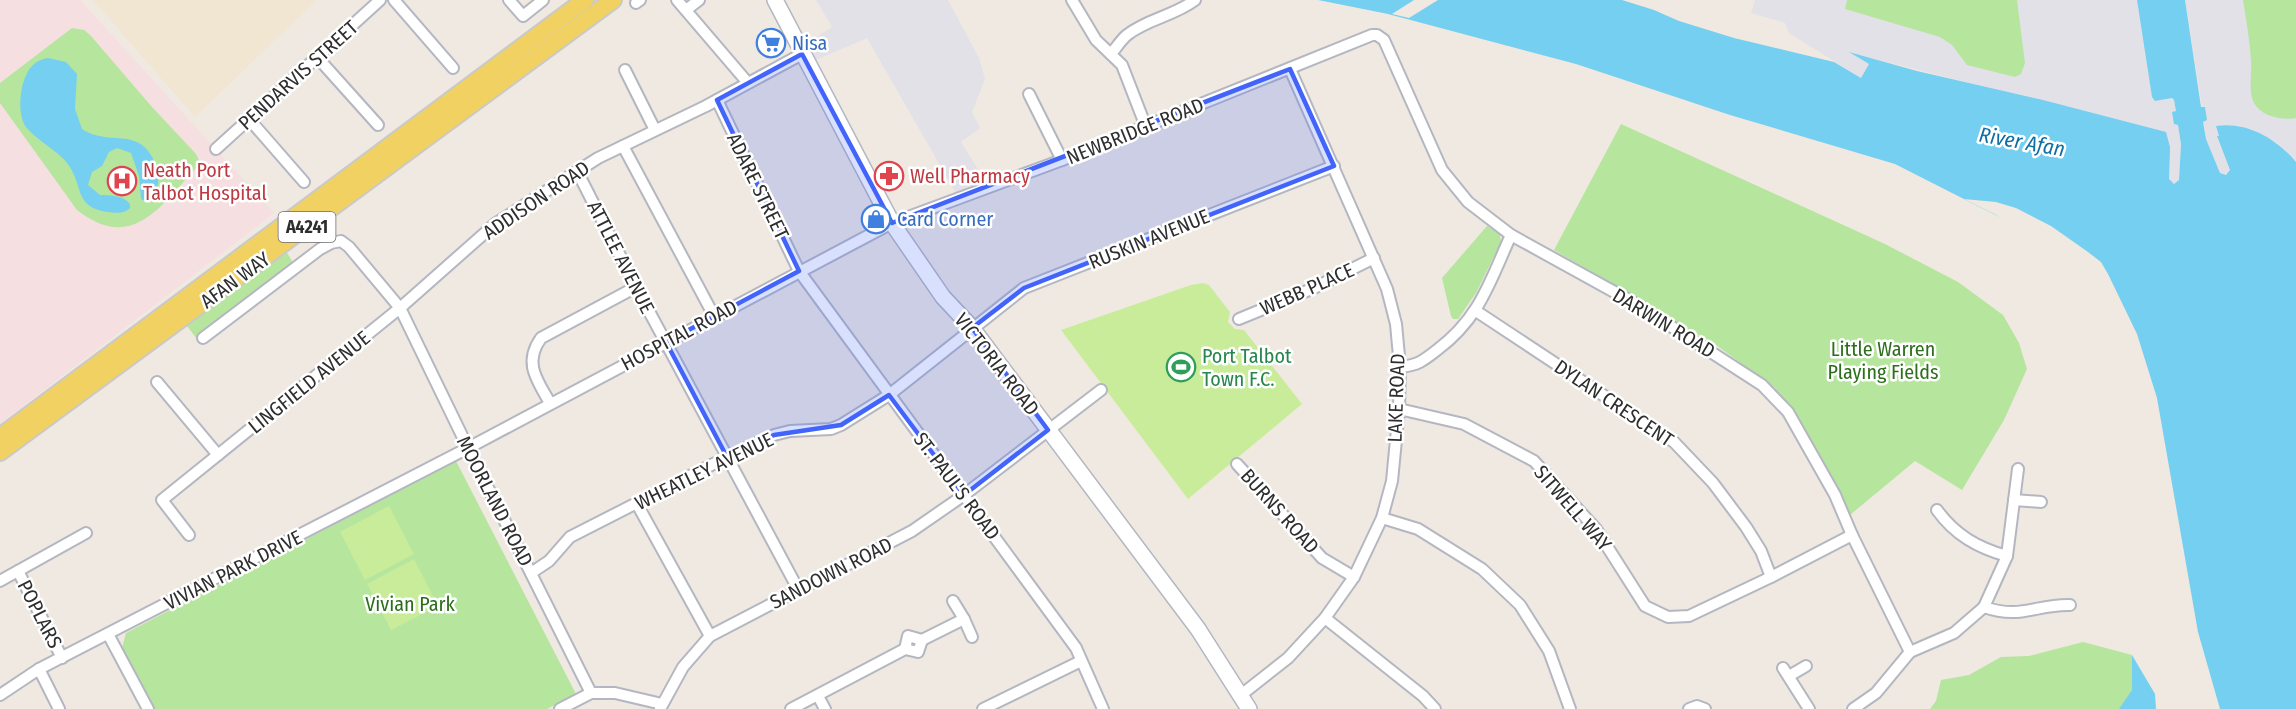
<svg xmlns="http://www.w3.org/2000/svg" width="2296" height="709" viewBox="0 0 2296 709" font-family="'Fira Sans Condensed',sans-serif">
  <style>
    .industrial { fill: #e3e1e8 }
    .education { fill: #f0e6d1 }
    .medical { fill: #f5dfe0 }
    .green { fill: #b6e59e }
    .pitch { fill: #c9ec9a }
    .water { fill: #75cff0 }
    .pier { fill: #efe9e1 }
    .lines { fill: none; stroke-linecap: round; stroke-linejoin: round }
    .street-casing { stroke: #b4b7c1; stroke-width: 14 }
    .secondary-casing { stroke: #b4b7c1; stroke-width: 18 }
    .primary-casing { stroke: #c9c9c9; stroke-width: 20 }
    .street { stroke: #fff; stroke-width: 10 }
    .secondary { stroke: #fff; stroke-width: 15 }
    .primary { stroke: #f2d163; stroke-width: 16 }
    .marked { fill: #4264fb; fill-opacity: 0.2; stroke: #4264fb; stroke-width: 4.5; stroke-linejoin: round }
    .labels { text-anchor: middle; dominant-baseline: central; stroke-width: 5; stroke-linejoin: round; paint-order: stroke }
    .shield { fill: #fff; stroke: #6d6d6d; stroke-width: 1.5 }
    .shield-label { font-size: 18px; font-weight: bold; fill: #2e2e2e }
    .shop-label { font-size: 20px; fill: #366cbe; stroke: #fff; text-anchor: start }
    .street-label { font-size: 20px; fill: #2e2e2e; stroke: #fff }
    .health-label { font-size: 20px; fill: #be3a42; stroke: #fff; text-anchor: start }
    .park-label { font-size: 20px; fill: #2c6e1b; stroke: #fff }
    .leisure-label { font-size: 20px; fill: #27864d; stroke: #fff; text-anchor: start }
    .water-label { font-size: 21px; font-style: italic; fill: #0d6fa3; stroke: #fff }
  </style>
  <rect width="100%" height="100%" fill="#efe9e1"/>
  <!-- industrial -->
  <g class="industrial">
    <polygon points="816,0 948,0 979,58 985,79 972,112 980,128 961,142 984,179 956,193 867,38 816,60 807,43 832,27"/>
    <polygon points="1755,0 2137,0 2152,97 2161,100 2172,98 2174,100 2176,111 2172,112 2178,125 2181,144 2179,180 2176,183 2171,183 2079,111 1852,53 1869,64 1861,78 1789,33 1785,23 1751,13"/>
    <polygon points="2185,0 2296,0 2296,162 2277,143 2238,125 2217,137 2230,170 2226,175 2220,173 2206,139 2203,121 2207,120 2205,107 2202,107"/>
  </g>
  <!-- education -->
  <polygon class="education" points="93,0 316,0 195,117"/>
  <!-- medical -->
  <polygon class="medical" points="0,0 80,0 274,213 0,424"/>
  <!-- green -->
  <g class="green">
    <polygon points="1847,0 2017,0 2025,63 2021,74 2015,77 1967,65 1952,45 1940,37 1845,9"/>
    <path d="M2243,0H2296V118C2282,121 2261,116 2254,103C2248,92 2252,73 2251,61C2250,41 2246,20 2243,0Z"/>
    <path d="M72,28L84,30L91,36L152,107L196,154L199,160L198,166C162,204 133,254 77,210L0,103V83Z"/>
    <polygon points="1621,124 1885,244 1958,282 2003,315 2019,343 2027,369 2004,420 1962,490 1915,461 1850,515 1832,477 1775,388 1716,345 1554,250"/>
    <polygon points="1487,226 1500,234 1501,242 1476,293 1458,319 1453,319 1451,316 1442,278"/>
    <polygon points="286,251 295,266 197,339 187,326"/>
    <polygon points="456,461 576,694 547,709 153,709 122,648 126,633"/>
    <polygon points="2083,642 2132,655 2132,690 2123,709 1930,709 1936,701 1941,680 1969,675 2001,657 2029,656"/>
  </g>
  <!-- pitch -->
  <g class="pitch">
    <polygon points="1203,283 1209,285 1230,312 1228,322 1235,329 1244,330 1302,404 1188,499 1061,330 1191,285"/>
    <polygon points="389,506 414,554 365,580 340,532"/>
    <polygon points="414,559 438,606 391,630 367,584"/>
  </g>
  <!-- water -->
  <g class="water">
    <path d="M1318,0H1622L1654,10L1679,21L1734,38L1834,62L1861,78L1869,64L1849,52L1917,71L2043,100L2166,132L2170,147L2169,179L2174,184L2179,180L2181,144L2178,125L2174,124L2172,112L2176,111L2174,100L2172,98L2155,101L2152,97L2137,0H2185L2201,107H2205L2207,120L2203,122L2206,139L2220,173L2226,175L2230,170L2217,136H2219L2216,126C2247,121 2277,139 2296,162V709H2191L2193,686L2153,433L2141,382L2116,323L2077,270L2019,227L1895,164L1730,115L1576,64L1388,14Z"/>
    <path d="M48,58L66,62L77,74L75,109L82,129C110,148 142,123 157,168C160,180 158,190 152,200L145,201L141,199L139,176L131,153L117,148L109,152L102,166L92,172L88,185L100,195C110,195 123,195 130,204V208C124,214 116,213 108,212C73,208 84,184 67,163C56,149 37,141 26,127C16,113 20,78 32,66C37,61 42,59 48,58Z"/>
    <polygon points="2132,655 2155,694 2156,709 2119,709 2132,690"/>
  </g>
  <!-- pier -->
  <g class="pier">
    <polygon points="1414,0 1438,0 1409,18 1392,14"/>
    <polygon points="1964,199 1996,202 2016,208 2051,226 2088,252 2101,262 2108,274 2137,334 2157,398 2198,632 2220,709 2189,709 2190,686 2179,650 2150,434 2138,383 2114,324 2075,272 1996,215"/>
  </g>
  <g class="lines">
    <!-- street casing -->
    <g class="street-casing">
      <g id="street">
        <polyline points="394,0 453,68"/>
        <polyline points="509,0 523,16 543,0"/>
        <polyline points="677,0 748,83"/>
        <polyline points="1072,0 1096,40 1122,65 1146,127"/>
        <polyline points="636,3 640,0"/>
        <polyline points="686,10 699,0"/>
        <path d="M1111,54C1116,48 1121,40 1127,35C1147,19 1174,16 1195,0"/>
        <polyline points="317,57 378,125"/>
        <polyline points="625,70 655,130"/>
        <polyline points="1029,94 1062,160"/>
        <polyline points="717,100 799,271 1076,648 1103,709"/>
        <polyline points="249,119 304,182"/>
        <polyline points="623,146 714,316"/>
        <polyline points="216,149 380,0"/>
        <polyline points="577,171 636,287 798,589"/>
        <polyline points="1476,311 1674,442 1713,483 1746,527 1761,551 1771,577"/>
        <polyline points="1239,319 1314,288 1374,258"/>
        <polyline points="203,338 320,249 331,243 341,241 349,247 400,308 468,448 591,693"/>
        <path d="M1400,367C1418,365 1423,361 1437,350C1480,318 1490,281 1511,235"/>
        <polyline points="157,382 218,455"/>
        <path d="M550,403C537,380 523,363 541,338L636,287"/>
        <polyline points="1399,409 1464,424 1534,461 1596,529 1645,606 1668,617 1689,616 1771,577 1852,535"/>
        <polyline points="1237,464 1322,558 1354,577"/>
        <polyline points="2014,500 2041,502"/>
        <polyline points="637,504 710,636"/>
        <path d="M1937,510C1955,535 1978,548 2007,556"/>
        <polyline points="1382,518 1418,529 1482,569 1520,605 1549,651 1570,709"/>
        <polyline points="189,535 162,500 400,308 495,224 598,158 706,106 802,54"/>
        <polyline points="18,571 62,658"/>
        <polyline points="531,573 549,561 570,537 727,457 774,435 790,431 831,429 841,425 889,395 1024,288 1334,166"/>
        <polyline points="0,581 86,533"/>
        <polyline points="953,601 964,619 972,637"/>
        <path d="M1984,607C2021,620 2036,604 2070,605"/>
        <polyline points="1325,618 1423,696 1435,709"/>
        <polyline points="108,634 148,709"/>
        <polyline points="922,640 964,619"/>
        <polyline points="905,649 908,636 922,640"/>
        <polyline points="1783,668 1809,709"/>
        <polyline points="39,669 59,709"/>
        <polyline points="1789,676 1806,666"/>
        <polyline points="0,695 39,669 468,448 892,223 1062,160 1372,35 1377,35 1384,40 1442,170 1468,202 1511,235 1638,305 1762,385 1788,412 1835,495 1852,535 1910,652"/>
        <polyline points="1241,695 1288,658 1325,618 1354,577 1382,518 1392,481 1399,409 1400,367 1396,324 1387,289 1290,69"/>
        <polyline points="818,696 825,709"/>
        <polyline points="560,709 591,693 615,693 662,704"/>
        <polyline points="660,709 683,667 710,636 912,531 964,495 1101,390"/>
        <polyline points="791,709 905,649 918,652 922,640"/>
        <polyline points="983,709 1081,661"/>
        <polyline points="1689,709 1697,706 1705,709"/>
        <polyline points="1853,709 1876,693 1910,652 1954,633 1984,607 2007,556 2018,469"/>
      </g>
    </g>
    <!-- secondary casing -->
    <g class="secondary-casing">
      <polyline id="secondary" points="775,0 892,223 943,297 972,328 1198,629 1249,709"/>
    </g>
    <!-- primary casing -->
    <g class="primary-casing">
      <g id="primary">
        <polyline points="0,437 585,0"/>
        <polyline points="0,452 613,0"/>
      </g>
    </g>
    <!-- street -->
    <use href="#street" class="street"/>
    <!-- secondary -->
    <use href="#secondary" class="secondary"/>
    <!-- primary -->
    <use href="#primary" class="primary"/>
  </g>
  <!-- marked area -->
  <path class="marked" d="M802,54L892,223L1290,69L1334,166L1024,288L972,328L1048,430L964,495L889,395L841,425L774,435L727,457L666,342L799,271L717,100Z"/>
  <!-- icons -->
  <defs>
    <g id="supermarket-ring" transform="scale(1.5)"><circle r="9.5" fill="#fff" stroke="#3f7fe0" stroke-width="1.5"/><path d="M-6-5.5h2.5l.6 2H6L4.5 2H-2.5L-4.4-4H-6ZM-1.5 3.2a1.3 1.3 0 1 0 .1 0ZM3 3.2a1.3 1.3 0 1 0 .1 0Z" fill="#3f7fe0"/></g>
    <g id="pharmacy-ring" transform="scale(1.5)"><circle r="9.5" fill="#fff" stroke="#e0444e" stroke-width="1.5"/><path d="M-2-6h4v4h4v4h-4v4h-4v-4h-4v-4h4Z" fill="#e0444e"/></g>
    <g id="hospital-ring" transform="scale(1.5)"><circle r="9.5" fill="#fff" stroke="#e0444e" stroke-width="1.5"/><path d="M-5-5h3v3.5h4V-5h3V5h-3V1.5h-4V5h-3Z" fill="#e0444e"/></g>
    <g id="shop-ring" transform="scale(1.5)"><circle r="9.5" fill="#fff" stroke="#3f7fe0" stroke-width="1.5"/><path d="M-5-2.5h2.3a2.7 3.5 0 0 1 5.4 0H5L5.5 6h-11ZM-1.5-2.5h3a1.5 2.3 0 0 0-3 0Z" fill="#3f7fe0"/></g>
    <g id="stadium-ring" transform="scale(1.5)"><circle r="9.5" fill="#fff" stroke="#2e9e5b" stroke-width="1.5"/><path d="M0-5a6.5 5 0 1 0 0 10a6.5 5 0 1 0 0-10ZM-3.5-1.8h7v3.6h-7Z" fill="#2e9e5b"/></g>
  </defs>
  <g fill-rule="evenodd">
    <use href="#supermarket-ring" x="771" y="43"/>
    <use href="#pharmacy-ring" x="889" y="176"/>
    <use href="#hospital-ring" x="122" y="181"/>
    <use href="#shop-ring" x="876" y="219"/>
    <use href="#stadium-ring" x="1181" y="367"/>
  </g>
  <g class="labels">
    <!-- shield labels -->
    <rect class="shield" x="278.5" y="212" width="57" height="30" rx="4.5"/>
    <g class="shield-label">
      <text x="307" y="227">A4241</text>
    </g>
    <!-- shop labels -->
    <g class="shop-label">
      <text x="792" y="43">Nisa</text>
      <text x="897" y="219">Card Corner</text>
    </g>
    <!-- street labels -->
    <g class="street-label">
      <text transform="translate(298 75) rotate(-42)">PENDARVIS STREET</text>
      <text transform="translate(1135 131) rotate(-22)">NEWBRIDGE ROAD</text>
      <text transform="translate(758 186) rotate(64)">ADARE STREET</text>
      <text transform="translate(536 200) rotate(-34)">ADDISON ROAD</text>
      <text transform="translate(1149 239) rotate(-22)">RUSKIN AVENUE</text>
      <text transform="translate(621 257) rotate(63)">ATTLEE AVENUE</text>
      <text transform="translate(235 280) rotate(-36)">AFAN WAY</text>
      <text transform="translate(1307 289) rotate(-24)">WEBB PLACE</text>
      <text transform="translate(1664 323) rotate(31)">DARWIN ROAD</text>
      <text transform="translate(679 335) rotate(-28)">HOSPITAL ROAD</text>
      <text transform="translate(997 364) rotate(52)">VICTORIA ROAD</text>
      <text transform="translate(309 382) rotate(-39)">LINGFIELD AVENUE</text>
      <text transform="translate(1396 398) rotate(-88)">LAKE ROAD</text>
      <text transform="translate(1614 403) rotate(34)">DYLAN CRESCENT</text>
      <text transform="translate(704 471) rotate(-26)">WHEATLEY AVENUE</text>
      <text transform="translate(957 486) rotate(53)">ST. PAUL'S ROAD</text>
      <text transform="translate(495 501) rotate(63)">MOORLAND ROAD</text>
      <text transform="translate(1573 508) rotate(49)">SITWELL WAY</text>
      <text transform="translate(1280 511) rotate(48)">BURNS ROAD</text>
      <text transform="translate(233 570) rotate(-27)">VIVIAN PARK DRIVE</text>
      <text transform="translate(831 573) rotate(-27)">SANDOWN ROAD</text>
      <text transform="translate(40 614) rotate(63)">POPLARS</text>
    </g>
    <!-- health labels -->
    <g class="health-label">
      <text x="143" y="170">Neath Port<tspan x="143" dy="23">Talbot Hospital</tspan></text>
      <text x="910" y="176">Well Pharmacy</text>
    </g>
    <!-- park labels -->
    <g class="park-label">
      <text x="1883" y="349">Little Warren<tspan x="1883" dy="23">Playing Fields</tspan></text>
      <text x="410" y="604">Vivian Park</text>
    </g>
    <!-- leisure labels -->
    <g class="leisure-label">
      <text x="1202" y="356">Port Talbot<tspan x="1202" dy="23">Town F.C.</tspan></text>
    </g>
    <!-- water labels -->
    <g class="water-label">
      <text transform="translate(2022 142) rotate(10)">River Afan</text>
    </g>
  </g>
</svg>
